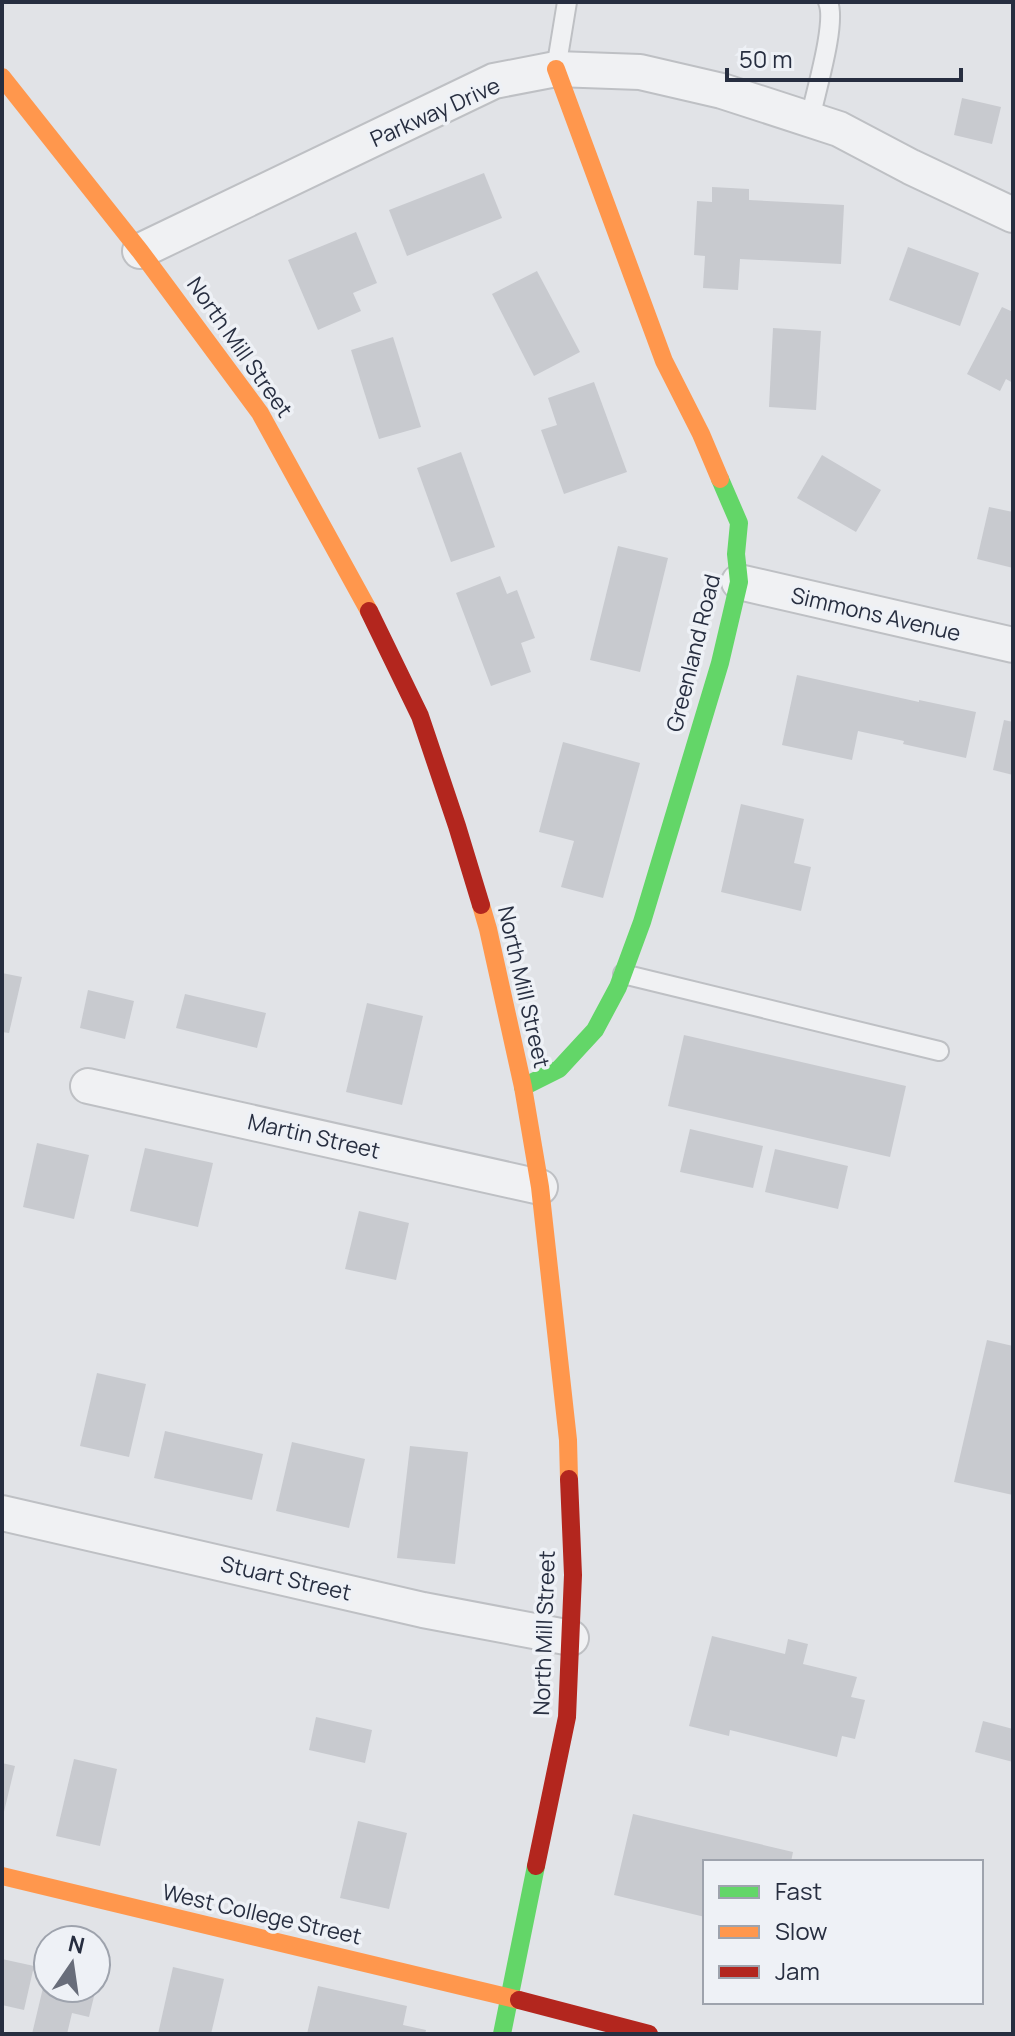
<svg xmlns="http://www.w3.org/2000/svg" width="1015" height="2036" viewBox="0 0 1015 2036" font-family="Manrope,sans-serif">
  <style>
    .building { fill: #c8cacf }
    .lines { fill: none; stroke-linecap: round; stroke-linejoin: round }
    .lane-casing { stroke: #bec0c4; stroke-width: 22 }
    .street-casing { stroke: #bec0c4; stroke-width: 38 }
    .lane { stroke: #f0f1f3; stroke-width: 18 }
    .street { stroke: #f0f1f3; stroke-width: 34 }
    .fast { stroke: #63d668; stroke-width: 18 }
    .slow { stroke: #ff974d; stroke-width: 18 }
    .jam { stroke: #b3261e; stroke-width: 18 }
    .labels { text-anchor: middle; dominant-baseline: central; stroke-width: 7; stroke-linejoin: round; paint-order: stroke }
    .street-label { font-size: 22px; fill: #272e40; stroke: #eef1f6 }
  </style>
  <rect width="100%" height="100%" fill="#e1e3e7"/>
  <!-- building -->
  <g class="building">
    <polygon points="962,98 1001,107 992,144 954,135"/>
    <polygon points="484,173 502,218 407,256 389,210"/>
    <polygon points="712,187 749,189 749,200 844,205 841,264 740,259 738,290 703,288 705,256 694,255 697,201 712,202"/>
    <polygon points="356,232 377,283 353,293 361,311 318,330 288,260"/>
    <polygon points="908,247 979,273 960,326 889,300"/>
    <polygon points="537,271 580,352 534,376 492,294"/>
    <polygon points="1002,307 1013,312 1013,383 1006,379 1000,391 967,374"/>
    <polygon points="773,328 821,331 816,410 769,407"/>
    <polygon points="393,337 421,427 379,439 351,350"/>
    <polygon points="594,382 627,472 564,494 541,430 557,425 548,398"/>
    <polygon points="461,452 495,547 451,562 417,468"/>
    <polygon points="822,455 881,490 856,532 797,498"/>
    <polygon points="989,507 1013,512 1013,568 977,559"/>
    <polygon points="618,546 668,558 640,672 590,660"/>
    <polygon points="500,576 507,594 517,590 535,638 521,643 531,672 491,686 456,593"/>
    <polygon points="797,675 919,702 919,700 976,712 966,758 903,744 904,741 858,731 852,760 782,745"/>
    <polygon points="1004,720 1013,722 1013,775 993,770"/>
    <polygon points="563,742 640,763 603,898 561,887 574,841 539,832"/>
    <polygon points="741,804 804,819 794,863 811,867 801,911 721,892"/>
    <polygon points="2,973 22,977 9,1033 2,1032"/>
    <polygon points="88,990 134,1001 125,1039 80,1028"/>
    <polygon points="185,994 266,1013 257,1048 176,1028"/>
    <polygon points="367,1003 423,1016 402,1105 346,1092"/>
    <polygon points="684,1035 906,1086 890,1157 668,1106"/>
    <polygon points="690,1129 763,1146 753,1188 680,1172"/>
    <polygon points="37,1143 89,1155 74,1219 23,1207"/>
    <polygon points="145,1148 213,1163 198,1227 130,1211"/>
    <polygon points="775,1149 848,1166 838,1209 765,1192"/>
    <polygon points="359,1211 409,1223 396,1280 345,1269"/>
    <polygon points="987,1340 1013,1346 1013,1495 954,1482"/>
    <polygon points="97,1373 146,1384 129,1457 80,1446"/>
    <polygon points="165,1431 263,1454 252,1500 154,1478"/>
    <polygon points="292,1442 365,1459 349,1528 276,1511"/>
    <polygon points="410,1446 468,1452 455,1564 397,1558"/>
    <polygon points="712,1636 785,1654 788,1639 808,1644 803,1664 857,1677 851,1697 865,1700 855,1739 842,1736 837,1757 730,1730 729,1736 689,1726"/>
    <polygon points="316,1717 372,1730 365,1763 309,1750"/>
    <polygon points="983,1721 1013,1729 1013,1762 975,1752"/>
    <polygon points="74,1759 117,1769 100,1846 56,1836"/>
    <polygon points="2,1763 15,1766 3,1816 2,1816"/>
    <polygon points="633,1814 793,1852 791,1862 705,1862 705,1917 614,1895"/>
    <polygon points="358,1821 407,1833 389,1909 340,1898"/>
    <polygon points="2,1959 34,1966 24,2010 2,2005"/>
    <polygon points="173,1967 224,1979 211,2034 158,2034"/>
    <polygon points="47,1971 48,1988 96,1988 89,2017 72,2013 67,2034 32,2034"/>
    <polygon points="318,1986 407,2006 403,2025 426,2030 425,2034 307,2034"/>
  </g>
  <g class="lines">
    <!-- lane casing -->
    <g class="lane-casing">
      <g id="lane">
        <polyline points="556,69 567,2"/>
        <path d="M810,119C815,94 837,23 828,2"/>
        <polyline points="623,974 939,1051"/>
      </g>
    </g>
    <!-- street casing -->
    <g class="street-casing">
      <g id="street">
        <polyline points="140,251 494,81 556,69 640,72 722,91 839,129 911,167 1013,215"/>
        <polyline points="739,582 1013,645"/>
        <polyline points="88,1086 540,1187"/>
        <polyline points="2,1513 423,1610 571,1638"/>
      </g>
    </g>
    <!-- lane -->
    <use href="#lane" class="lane"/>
    <!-- street -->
    <use href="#street" class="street"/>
    <!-- fast -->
    <g class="fast">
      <polyline points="523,1087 559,1069 595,1030 618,987 642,922 720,663 739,582 736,554 739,523 720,479"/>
      <polyline points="502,2034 536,1866"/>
    </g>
    <!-- slow -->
    <g class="slow">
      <polyline points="556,69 664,361 701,434 720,479"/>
      <polyline points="2,77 140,251 260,413 369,611"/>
      <polyline points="481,905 488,929 523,1087 540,1187 568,1440 569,1479"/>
      <polyline points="2,1876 519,2000"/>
    </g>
    <!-- jam -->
    <g class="jam">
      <polyline points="369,611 420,716 457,826 481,905"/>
      <polyline points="536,1866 567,1717 573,1575 569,1479"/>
      <polyline points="519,2000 649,2034"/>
    </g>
  </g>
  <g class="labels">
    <!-- street labels -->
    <g class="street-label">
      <text transform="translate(435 112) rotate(-24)">Parkway Drive</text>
      <text transform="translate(240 347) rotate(55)">North Mill Street</text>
      <text transform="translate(876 614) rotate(13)">Simmons Avenue</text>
      <text transform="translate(693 653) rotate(-76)">Greenland Road</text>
      <text transform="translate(524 987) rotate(77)">North Mill Street</text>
      <text transform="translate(314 1136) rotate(13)">Martin Street</text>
      <text transform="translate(286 1578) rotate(13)">Stuart Street</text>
      <text transform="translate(544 1633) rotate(-88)">North Mill Street</text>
      <text transform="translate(262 1914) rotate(13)">West College Street</text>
    </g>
  </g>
  <!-- border -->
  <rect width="1015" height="2036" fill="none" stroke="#272e40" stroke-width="8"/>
  <!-- legend -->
  <rect x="703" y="1860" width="280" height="144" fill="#eef1f6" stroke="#9ea3ad" stroke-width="2"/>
  <rect x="719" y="1886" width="40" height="12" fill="#63d668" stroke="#9ea3ad" stroke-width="2"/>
  <text x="775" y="1900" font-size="24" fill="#272e40">Fast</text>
  <rect x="719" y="1926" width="40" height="12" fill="#ff974d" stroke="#9ea3ad" stroke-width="2"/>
  <text x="775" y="1940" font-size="24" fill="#272e40">Slow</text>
  <rect x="719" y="1966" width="40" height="12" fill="#b3261e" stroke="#9ea3ad" stroke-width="2"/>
  <text x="775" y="1980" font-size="24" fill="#272e40">Jam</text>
  <!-- north arrow -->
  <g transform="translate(72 1964) rotate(13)"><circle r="38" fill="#eef1f6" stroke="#9ea3ad" stroke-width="2"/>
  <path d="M0-6L14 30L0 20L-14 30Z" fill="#686d7a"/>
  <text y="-12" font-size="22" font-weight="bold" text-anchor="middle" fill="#272e40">N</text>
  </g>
  <!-- scale -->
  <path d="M727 68v12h234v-12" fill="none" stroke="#272e40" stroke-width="4"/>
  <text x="739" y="68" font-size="24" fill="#272e40" stroke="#eef1f6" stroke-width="6" paint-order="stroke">50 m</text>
</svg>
